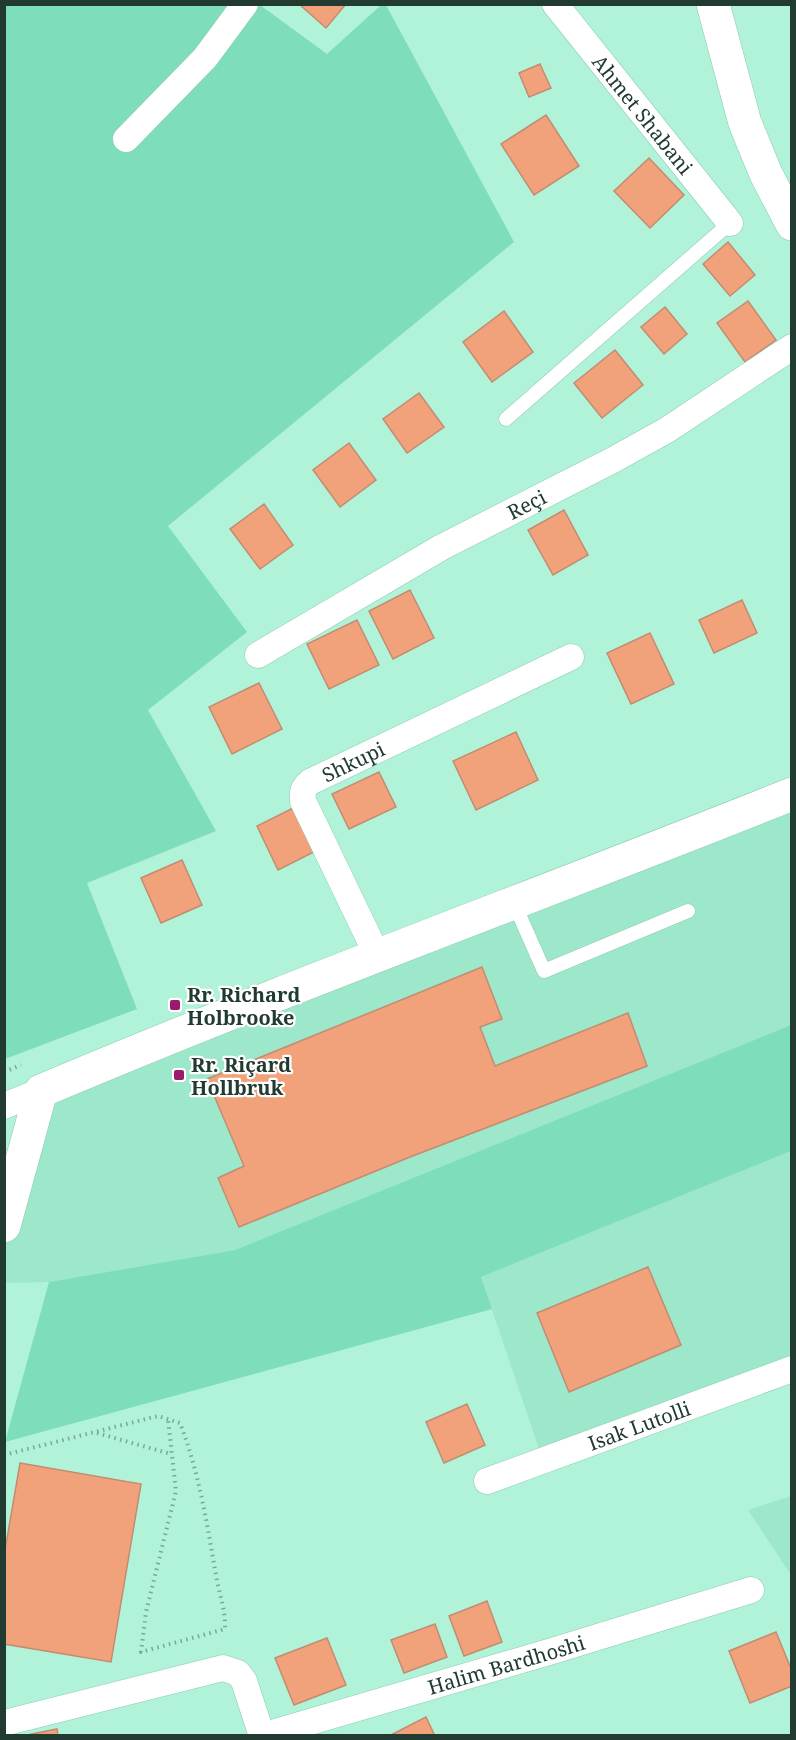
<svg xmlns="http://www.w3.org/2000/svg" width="796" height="1740" viewBox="0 0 796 1740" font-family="'Noto Serif',serif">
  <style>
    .built { fill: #9de7ca }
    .green { fill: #7edeb9 }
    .building { fill: #f2a27a; stroke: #c28c72; stroke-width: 1.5 }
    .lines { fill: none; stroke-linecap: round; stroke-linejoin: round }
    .service-casing { stroke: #8bcbb1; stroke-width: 15 }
    .minor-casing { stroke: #8bcbb1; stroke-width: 27 }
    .tertiary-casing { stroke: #8bcbb1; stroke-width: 34 }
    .path { stroke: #77a995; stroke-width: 4; stroke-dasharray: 1.5 4.5; stroke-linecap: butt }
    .service { stroke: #fff; stroke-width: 14 }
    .minor { stroke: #fff; stroke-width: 26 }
    .tertiary { stroke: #fff; stroke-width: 33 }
    .poi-dot { fill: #9b1a6e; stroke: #fff; stroke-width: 2 }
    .labels { text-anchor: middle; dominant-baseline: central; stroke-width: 4.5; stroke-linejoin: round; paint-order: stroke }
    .street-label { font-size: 20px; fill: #213b31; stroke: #fff }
    .poi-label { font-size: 20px; font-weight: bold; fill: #213b31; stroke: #fff; text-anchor: start }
  </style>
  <rect width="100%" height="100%" fill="#b1f3d8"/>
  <!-- built -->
  <g class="built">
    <polygon points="791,794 791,1025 235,1250 49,1282 5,1283 5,1226 41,1091"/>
    <polygon points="791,1151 791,1371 539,1449 481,1277"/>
    <polygon points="791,1496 792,1496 791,1575 748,1510"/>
  </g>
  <!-- green -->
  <g class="green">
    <polygon points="5,5 260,5 327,54 381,5 386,5 514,242 168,526 247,632 148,710 216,831 87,883 137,1009 5,1059"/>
    <polygon points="791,1025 791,1151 481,1277 492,1309 5,1442 49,1282 235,1250"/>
  </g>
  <!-- building -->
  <g class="building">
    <polygon points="299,4 346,4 326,28"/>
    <polygon points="540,64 551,88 529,97 519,73"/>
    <polygon points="546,115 579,166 534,195 501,144"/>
    <polygon points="649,158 684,195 650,228 614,191"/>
    <polygon points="728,242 755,275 730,296 703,264"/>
    <polygon points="748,301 776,340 745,362 717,323"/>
    <polygon points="665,307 687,334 664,354 641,327"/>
    <polygon points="504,311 533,352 492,382 463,342"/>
    <polygon points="615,350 643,385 602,418 574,383"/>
    <polygon points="419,393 444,427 407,453 383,419"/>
    <polygon points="349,443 376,480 340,507 313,470"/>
    <polygon points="264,504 293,545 260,569 230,529"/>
    <polygon points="564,510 588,555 553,575 528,530"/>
    <polygon points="410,590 434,638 393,659 369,611"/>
    <polygon points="742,600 757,633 714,653 699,620"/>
    <polygon points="357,620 379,665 329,689 307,644"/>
    <polygon points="650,633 674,684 631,704 607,653"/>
    <polygon points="259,683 282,729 232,754 209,707"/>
    <polygon points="516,732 538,780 476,810 453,761"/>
    <polygon points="379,772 396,807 349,829 332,794"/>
    <polygon points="295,807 316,851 278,870 257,826"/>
    <polygon points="182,860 202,905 161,923 141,878"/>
    <polygon points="482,967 502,1019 480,1027 495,1066 628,1013 647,1066 410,1157 239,1227 218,1178 244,1166 207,1079"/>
    <polygon points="648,1267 681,1345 569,1392 537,1313"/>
    <polygon points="467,1404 485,1445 444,1463 426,1422"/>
    <polygon points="20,1463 141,1484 111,1662 4,1644 4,1556"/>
    <polygon points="487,1601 502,1642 464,1656 449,1616"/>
    <polygon points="435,1624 447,1657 404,1673 391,1640"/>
    <polygon points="776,1632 792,1671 792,1686 750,1703 729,1651"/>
    <polygon points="327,1638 346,1685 294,1705 275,1658"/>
    <polygon points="426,1717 435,1736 389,1736"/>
    <polygon points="57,1729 58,1736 22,1736"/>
  </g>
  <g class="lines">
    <!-- service casing -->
    <g class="service-casing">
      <g id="service">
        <polyline points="506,419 730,223"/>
        <polyline points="514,903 544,971 688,911"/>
      </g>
    </g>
    <!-- minor casing -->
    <g class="minor-casing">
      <g id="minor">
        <path id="s1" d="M555,4L730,223"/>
        <polyline points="126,139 205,58 245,4"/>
        <path id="s2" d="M258,655L442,547L613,460L667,430L792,347"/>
        <path id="s3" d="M377,955L303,801C302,792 303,788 310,782L571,657"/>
        <polyline points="4,1106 41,1091"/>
        <path id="s4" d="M487,1481L792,1369"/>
        <path id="s5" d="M4,1723L223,1668L238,1673L244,1681L262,1736L549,1652L751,1590"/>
      </g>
    </g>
    <!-- tertiary casing -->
    <g class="tertiary-casing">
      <g id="tertiary">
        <polyline points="713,4 745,123 766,174 792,224"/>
        <path d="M4,1226L41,1091C289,986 542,894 792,794"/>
      </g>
    </g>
    <!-- path -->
    <g class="path">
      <polyline points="4,1072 21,1065"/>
      <polyline points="97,1433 171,1454"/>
      <path d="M4,1455L158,1416L180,1423C199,1472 207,1524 216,1575C219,1594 226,1611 225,1629L141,1652L146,1612L176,1491L168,1419"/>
    </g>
    <!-- service -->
    <use href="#service" class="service"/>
    <!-- minor -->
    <use href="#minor" class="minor"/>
    <!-- tertiary -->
    <use href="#tertiary" class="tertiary"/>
  </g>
  <!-- markers -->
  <g class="poi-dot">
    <rect x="169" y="999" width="12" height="12" rx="3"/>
    <rect x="173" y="1069" width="12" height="12" rx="3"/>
  </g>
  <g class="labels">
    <!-- street labels -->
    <g class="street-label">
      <text stroke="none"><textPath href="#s1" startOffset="141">Ahmet Shabani</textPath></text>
      <text stroke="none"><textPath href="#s2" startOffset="308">Reçi</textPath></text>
      <text stroke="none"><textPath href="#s3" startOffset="240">Shkupi</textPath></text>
      <text stroke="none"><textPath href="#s4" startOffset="162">Isak Lutolli</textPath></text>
      <text stroke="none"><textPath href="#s5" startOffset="564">Halim Bardhoshi</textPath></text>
    </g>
    <!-- poi labels -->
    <g class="poi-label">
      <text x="187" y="994">Rr. Richard<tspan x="187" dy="23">Holbrooke</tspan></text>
      <text x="191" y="1064">Rr. Riçard<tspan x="191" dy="23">Hollbruk</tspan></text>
    </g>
  </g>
  <!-- border -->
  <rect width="796" height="1740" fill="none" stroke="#213b31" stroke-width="12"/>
</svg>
